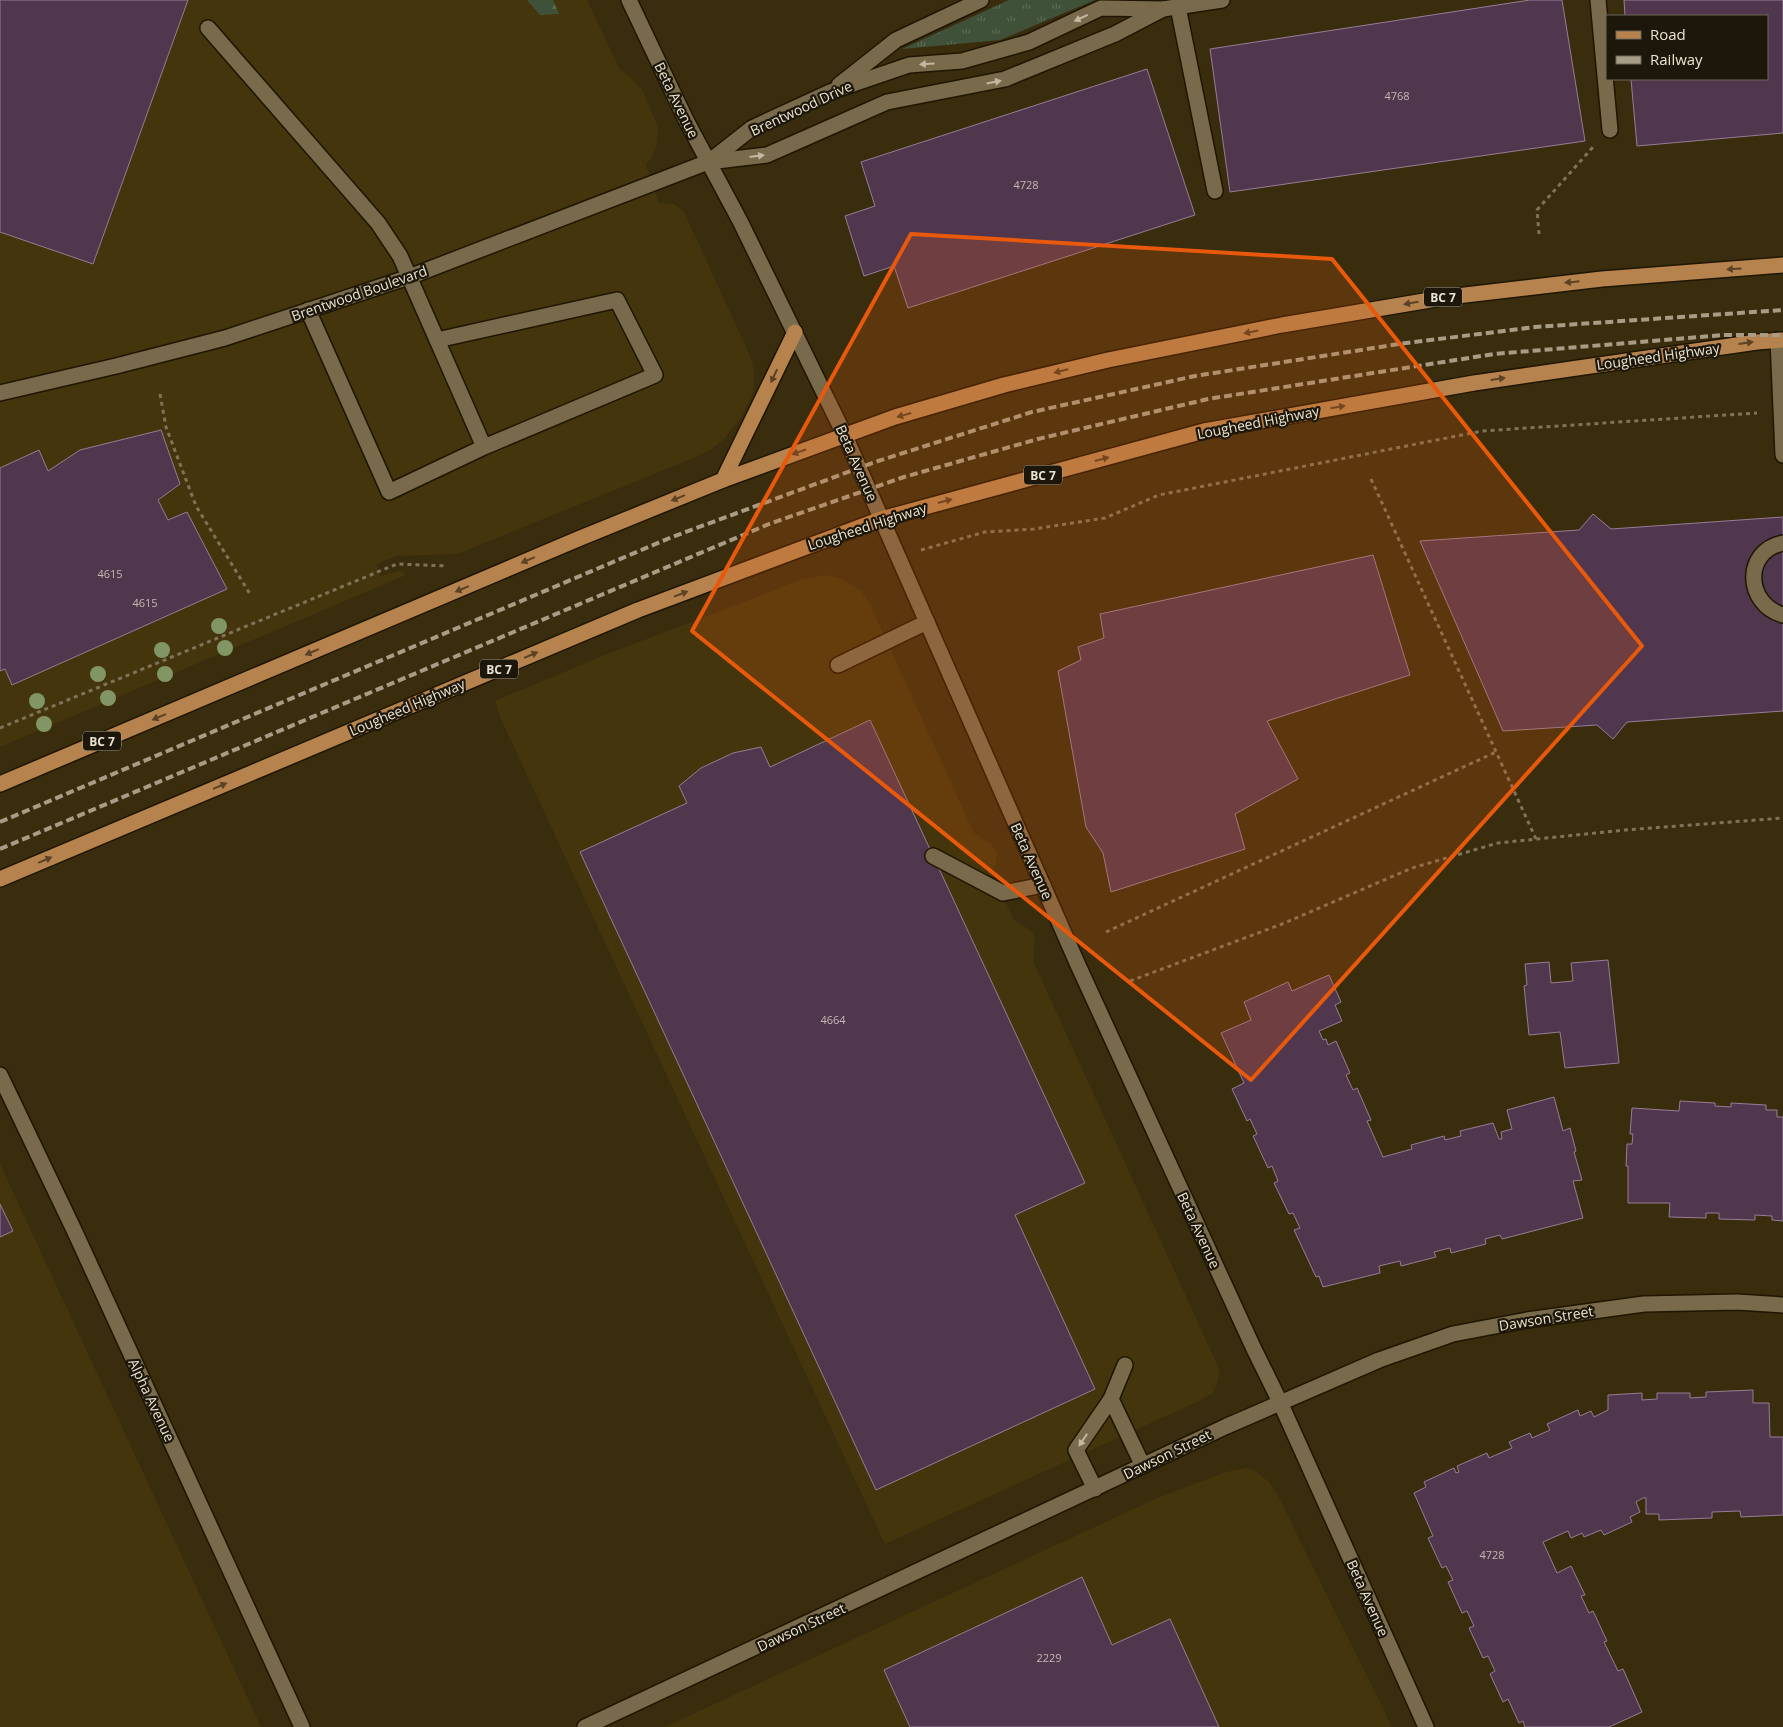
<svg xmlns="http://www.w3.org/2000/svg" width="1783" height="1727" viewBox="0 0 1783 1727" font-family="'Open Sans',sans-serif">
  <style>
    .built { fill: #45350d }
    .grass { fill: url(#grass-tufts) }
    .forest { fill: url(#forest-firs) }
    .building { fill: #50374e; stroke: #977c95 }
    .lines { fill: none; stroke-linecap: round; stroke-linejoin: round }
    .minor-casing { stroke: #1f1601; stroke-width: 18 }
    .major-casing { stroke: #1f1601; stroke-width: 18 }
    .path { stroke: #7f745a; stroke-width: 3; stroke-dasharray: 4 4; stroke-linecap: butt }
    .minor { stroke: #786a4a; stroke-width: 15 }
    .major { stroke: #b6824d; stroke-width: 15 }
    .rail { stroke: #a79d86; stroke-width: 4; stroke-dasharray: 8 4; stroke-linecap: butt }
    .tree { fill: #829564 }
    .oneway { fill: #c3b9a2 }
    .oneway2 { fill: #5a4225 }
    .marked { fill: #e8590c; fill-opacity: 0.2; stroke: #e8590c; stroke-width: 4; stroke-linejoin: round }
    .labels { text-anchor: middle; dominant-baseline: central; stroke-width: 4.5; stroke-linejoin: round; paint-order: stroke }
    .number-label { font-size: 11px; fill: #c4b8b0 }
    .shield { fill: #1c170a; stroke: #ada695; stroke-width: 1 }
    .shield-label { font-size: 12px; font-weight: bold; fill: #ebe3d1 }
    .street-label { font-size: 14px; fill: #ebe3d1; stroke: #1c170a }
  </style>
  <defs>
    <pattern id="grass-tufts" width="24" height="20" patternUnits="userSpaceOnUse" patternTransform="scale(1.25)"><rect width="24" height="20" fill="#3f5138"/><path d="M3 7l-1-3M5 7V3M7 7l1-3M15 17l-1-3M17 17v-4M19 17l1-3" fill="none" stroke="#5b6a54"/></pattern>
    <pattern id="forest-firs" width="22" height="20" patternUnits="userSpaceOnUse" patternTransform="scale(1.25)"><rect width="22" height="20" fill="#3f5138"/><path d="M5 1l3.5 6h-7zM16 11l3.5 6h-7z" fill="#5b6a54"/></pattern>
  </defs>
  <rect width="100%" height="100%" fill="#3a2d0e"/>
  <!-- built -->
  <g class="built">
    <polygon points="0,0 587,0 619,68 630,77 642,90 658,127 656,147 650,160 646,164 659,203 674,204 684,212 751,358 754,371 753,393 742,416 722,441 710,450 696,457 457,554 396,556 376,564 380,576 396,572 403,571 406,575 0,747"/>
    <polygon points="827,575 842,579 851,584 861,591 869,602 974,833 992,845 997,853 996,864 991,871 1014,920 1030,930 1035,937 1033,961 1220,1371 1215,1389 1211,1394 1199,1401 885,1544 501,719 495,701 605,655 803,579"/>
    <polygon points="0,1164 261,1727 0,1727"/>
    <polygon points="1247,1468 1257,1472 1268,1481 1276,1492 1392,1727 665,1727 1155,1499 1226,1472"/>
  </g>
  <!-- grass -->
  <polygon class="grass" points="1009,0 1095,0 1000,40 902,49"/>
  <!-- forest -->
  <polygon class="forest" points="527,0 553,0 559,14 540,15"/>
  <!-- building -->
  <g class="building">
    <polygon points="0,0 188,0 93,264 0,232"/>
    <polygon points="1530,0 1562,0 1585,141 1230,192 1210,49"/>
    <polygon points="1624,0 1783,0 1783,133 1637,146 1631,79 1767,79 1767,16 1625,16"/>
    <polygon points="1147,69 1195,215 908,308 894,266 864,276 845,216 875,206 861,162"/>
    <polygon points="161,430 180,484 158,500 168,520 187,512 227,589 12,685 5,669 0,671 0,468 39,450 48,471 80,450"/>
    <polygon points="1593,514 1611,529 1783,517 1783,711 1627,722 1613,739 1597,725 1503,731 1420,541 1579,530"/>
    <polygon points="1373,555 1410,675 1267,721 1298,779 1235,814 1245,849 1111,892 1103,853 1086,827 1058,671 1081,660 1078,647 1104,638 1100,614"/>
    <polygon points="870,720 1085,1183 1015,1215 1095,1389 876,1490 580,852 687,803 679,786 701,768 733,753 761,747 770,767"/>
    <polygon points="1608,960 1619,1063 1565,1068 1560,1032 1529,1035 1524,986 1527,985 1525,964 1549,962 1551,983 1573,981 1571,963"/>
    <polygon points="1329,975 1341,1002 1335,1005 1342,1021 1319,1031 1323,1040 1326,1039 1328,1045 1336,1041 1350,1073 1346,1075 1353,1090 1357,1088 1371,1120 1367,1121 1383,1157 1412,1149 1411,1145 1444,1136 1445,1140 1461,1136 1460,1131 1493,1123 1499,1139 1502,1139 1501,1132 1512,1129 1507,1110 1554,1097 1563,1131 1570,1128 1576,1151 1574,1152 1582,1180 1573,1181 1583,1218 1502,1239 1500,1235 1485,1239 1486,1244 1451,1253 1450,1248 1434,1252 1436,1257 1401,1266 1400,1261 1379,1266 1380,1273 1323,1287 1319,1276 1316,1277 1294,1230 1300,1228 1293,1213 1289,1214 1274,1183 1278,1181 1272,1166 1268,1168 1253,1136 1257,1134 1250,1119 1247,1121 1232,1089 1244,1083 1221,1033 1251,1020 1244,1002 1288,982 1292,991"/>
    <polygon points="1680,1101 1715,1103 1715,1106 1731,1107 1731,1103 1766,1105 1766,1110 1777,1110 1777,1117 1783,1117 1783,1221 1772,1220 1772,1216 1755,1215 1755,1220 1719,1219 1719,1213 1706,1213 1706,1218 1669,1217 1670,1203 1628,1203 1628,1166 1626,1166 1627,1144 1632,1144 1633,1134 1630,1134 1632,1108 1679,1111"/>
    <polygon points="0,1204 13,1231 0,1237"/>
    <polygon points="1753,1390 1753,1403 1769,1403 1770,1437 1783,1437 1783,1515 1741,1517 1740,1511 1712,1512 1712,1518 1659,1520 1659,1514 1646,1514 1646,1498 1643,1498 1636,1502 1640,1512 1630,1517 1632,1522 1604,1535 1601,1530 1584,1537 1582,1533 1571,1538 1568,1531 1543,1542 1557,1573 1571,1566 1585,1595 1581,1596 1589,1613 1593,1611 1607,1641 1604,1642 1618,1671 1623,1669 1642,1712 1609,1727 1525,1727 1523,1721 1519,1723 1508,1699 1503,1702 1490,1674 1495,1671 1488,1656 1483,1658 1469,1628 1474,1626 1467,1611 1462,1613 1448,1582 1453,1580 1446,1566 1442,1568 1428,1538 1433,1536 1414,1493 1426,1487 1424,1482 1454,1468 1456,1473 1459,1472 1457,1466 1487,1453 1489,1458 1512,1448 1509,1442 1530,1433 1532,1438 1550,1430 1547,1424 1578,1410 1580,1416 1591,1411 1594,1417 1608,1410 1608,1395 1642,1393 1642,1400 1657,1399 1657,1393 1690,1393 1690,1398 1706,1397 1706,1392"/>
    <polygon points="1082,1577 1112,1645 1170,1619 1219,1727 910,1727 884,1670"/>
  </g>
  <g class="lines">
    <!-- minor casing -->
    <g class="minor-casing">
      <g id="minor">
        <polyline points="629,0 686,120 740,221 845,436 1078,965 1253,1347 1280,1402 1426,1727"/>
        <polyline points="1598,0 1610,130"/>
        <polyline points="1178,7 1215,191"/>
        <polyline points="208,28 378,223 400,256 437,340"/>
        <polyline points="839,85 896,40 981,0"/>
        <polyline points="710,161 752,128 830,92 909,65 962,61 1029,42 1101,8 1163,9 1222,0"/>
        <polyline points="308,310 389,492 484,447 655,375 617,300 437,340 484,447"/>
        <polyline points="1778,340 1783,455"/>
        <polyline points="0,393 116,366 225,338 409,277 708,162 767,155 887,102 1005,79 1115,34 1163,9"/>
        <path d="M1783,543C1743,551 1745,604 1783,615"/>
        <polyline points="838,665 927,622"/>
        <polyline points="933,856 1003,893 1043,885"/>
        <polyline points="0,1075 74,1230 302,1727"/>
        <polyline points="1111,1399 1143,1466"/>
        <polyline points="1095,1489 1076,1450 1111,1399 1125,1365"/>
        <polyline points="585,1727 1227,1426 1379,1360 1453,1334 1527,1320 1644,1304 1737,1302 1783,1305"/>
      </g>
    </g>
    <!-- major casing -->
    <g class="major-casing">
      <g id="major">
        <polyline points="723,480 795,332"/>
        <polyline points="0,784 578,539 723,480 895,417 1004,385 1108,360 1282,325 1448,297 1602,279 1783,265"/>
        <polyline points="0,879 638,610 881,519 1204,431 1474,383 1757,342 1783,340"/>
      </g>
    </g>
    <!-- path -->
    <g class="path">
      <polyline points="1539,234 1537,210 1593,147"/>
      <polyline points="160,394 166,427 196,506 250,594"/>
      <polyline points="1371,479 1536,839"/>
      <polyline points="921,550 985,532 1034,529 1105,518 1159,495 1482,431 1757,413"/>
      <polyline points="0,728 397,564 447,566"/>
      <polyline points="1106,932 1496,752"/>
      <polyline points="1130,981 1282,924 1412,868 1498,843 1625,830 1783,818"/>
    </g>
    <!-- minor -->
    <use href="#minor" class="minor"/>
    <!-- major -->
    <use href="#major" class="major"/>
    <!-- rail -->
    <g class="rail">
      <polyline points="0,822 672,537 878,461 1032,412 1195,376 1399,344 1535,327 1783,310"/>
      <polyline points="0,849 769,524 904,477 1038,439 1208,399 1494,354 1724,335 1783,335"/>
    </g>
  </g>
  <!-- trees -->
  <g class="tree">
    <circle cx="219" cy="626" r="8"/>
    <circle cx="225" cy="648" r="8"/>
    <circle cx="162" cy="650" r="8"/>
    <circle cx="98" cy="674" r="8"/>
    <circle cx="165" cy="674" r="8"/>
    <circle cx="108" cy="698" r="8"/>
    <circle cx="37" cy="701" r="8"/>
    <circle cx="44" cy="724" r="8"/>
  </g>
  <!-- one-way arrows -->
  <defs><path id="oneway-solid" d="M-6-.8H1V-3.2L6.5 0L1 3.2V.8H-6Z" transform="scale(1.25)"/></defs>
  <g class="oneway">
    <use href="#oneway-solid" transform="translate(1081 18) rotate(155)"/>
    <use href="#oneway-solid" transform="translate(927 64) rotate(176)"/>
    <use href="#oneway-solid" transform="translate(994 82) rotate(-11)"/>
    <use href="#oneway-solid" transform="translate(757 156) rotate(-7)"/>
    <use href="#oneway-solid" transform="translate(1083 1440) rotate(124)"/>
  </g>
  <g class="oneway2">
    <use href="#oneway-solid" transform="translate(1734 269) rotate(176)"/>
    <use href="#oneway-solid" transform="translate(1572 282) rotate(174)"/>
    <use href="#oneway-solid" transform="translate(1411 303) rotate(170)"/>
    <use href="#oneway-solid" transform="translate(1251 332) rotate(169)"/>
    <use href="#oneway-solid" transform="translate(1746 343) rotate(-8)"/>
    <use href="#oneway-solid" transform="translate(1061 371) rotate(166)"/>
    <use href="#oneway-solid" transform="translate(774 376) rotate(115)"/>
    <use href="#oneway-solid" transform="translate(1498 379) rotate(-8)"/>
    <use href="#oneway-solid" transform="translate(1338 407) rotate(-10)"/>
    <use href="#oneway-solid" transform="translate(904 415) rotate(164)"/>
    <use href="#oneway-solid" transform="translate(799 452) rotate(161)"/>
    <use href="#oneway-solid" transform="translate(1102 459) rotate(-15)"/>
    <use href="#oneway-solid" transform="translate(678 498) rotate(158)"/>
    <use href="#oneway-solid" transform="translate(945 501) rotate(-15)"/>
    <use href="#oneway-solid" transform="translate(528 560) rotate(157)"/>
    <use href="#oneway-solid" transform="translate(462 589) rotate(157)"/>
    <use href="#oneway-solid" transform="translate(681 594) rotate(-21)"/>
    <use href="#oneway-solid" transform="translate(312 652) rotate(157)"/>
    <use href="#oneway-solid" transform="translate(531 655) rotate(-23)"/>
    <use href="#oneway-solid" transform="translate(159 717) rotate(157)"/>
    <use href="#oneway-solid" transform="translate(220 786) rotate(-23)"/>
    <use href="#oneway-solid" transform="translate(45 860) rotate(-23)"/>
  </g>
  <!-- marked area -->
  <path class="marked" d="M911,234L1332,259L1642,646L1251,1080L692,631Z"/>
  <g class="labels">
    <!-- number labels -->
    <g class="number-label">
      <text x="1397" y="95">4768</text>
      <text x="1026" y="184">4728</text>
      <text x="110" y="573">4615</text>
      <text x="145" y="602">4615</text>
      <text x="833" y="1019">4664</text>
      <text x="1492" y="1554">4728</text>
      <text x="1049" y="1657">2229</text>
    </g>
    <!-- shield labels -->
    <g class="shield">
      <rect x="1424" y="287.5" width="38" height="19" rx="4"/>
      <rect x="1024" y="465.5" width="38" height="19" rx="4"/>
      <rect x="480" y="659.5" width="38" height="19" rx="4"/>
      <rect x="83" y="731.5" width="38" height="19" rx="4"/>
    </g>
    <g class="shield-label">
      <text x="1443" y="297">BC 7</text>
      <text x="1043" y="475">BC 7</text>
      <text x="499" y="669">BC 7</text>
      <text x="102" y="741">BC 7</text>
    </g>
    <!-- street labels -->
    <g class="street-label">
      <text transform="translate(677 100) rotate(64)">Beta Avenue</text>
      <text transform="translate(801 108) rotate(-25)">Brentwood Drive</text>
      <text transform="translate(359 293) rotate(-19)">Brentwood Boulevard</text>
      <text transform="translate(1658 356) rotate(-8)">Lougheed Highway</text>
      <text transform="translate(1258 422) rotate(-11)">Lougheed Highway</text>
      <text transform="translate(857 463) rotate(66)">Beta Avenue</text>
      <text transform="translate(867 526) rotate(-18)">Lougheed Highway</text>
      <text transform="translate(407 707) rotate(-23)">Lougheed Highway</text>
      <text transform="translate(1032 861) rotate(66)">Beta Avenue</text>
      <text transform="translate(1199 1230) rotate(65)">Beta Avenue</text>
      <text transform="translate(1546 1318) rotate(-9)">Dawson Street</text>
      <text transform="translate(152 1400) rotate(65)">Alpha Avenue</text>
      <text transform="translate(1167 1454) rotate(-26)">Dawson Street</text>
      <text transform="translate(1368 1598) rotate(66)">Beta Avenue</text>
      <text transform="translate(801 1627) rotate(-25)">Dawson Street</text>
    </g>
  </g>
  <!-- legend -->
  <rect x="1606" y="15" width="162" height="65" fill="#1c170a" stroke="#6f695a"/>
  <rect x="1616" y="31" width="25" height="8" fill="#b6824d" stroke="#6f695a"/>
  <text x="1650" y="40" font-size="15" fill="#ebe3d1">Road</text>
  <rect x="1616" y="56" width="25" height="8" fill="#a79d86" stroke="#6f695a"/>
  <text x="1650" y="65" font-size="15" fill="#ebe3d1">Railway</text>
</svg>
